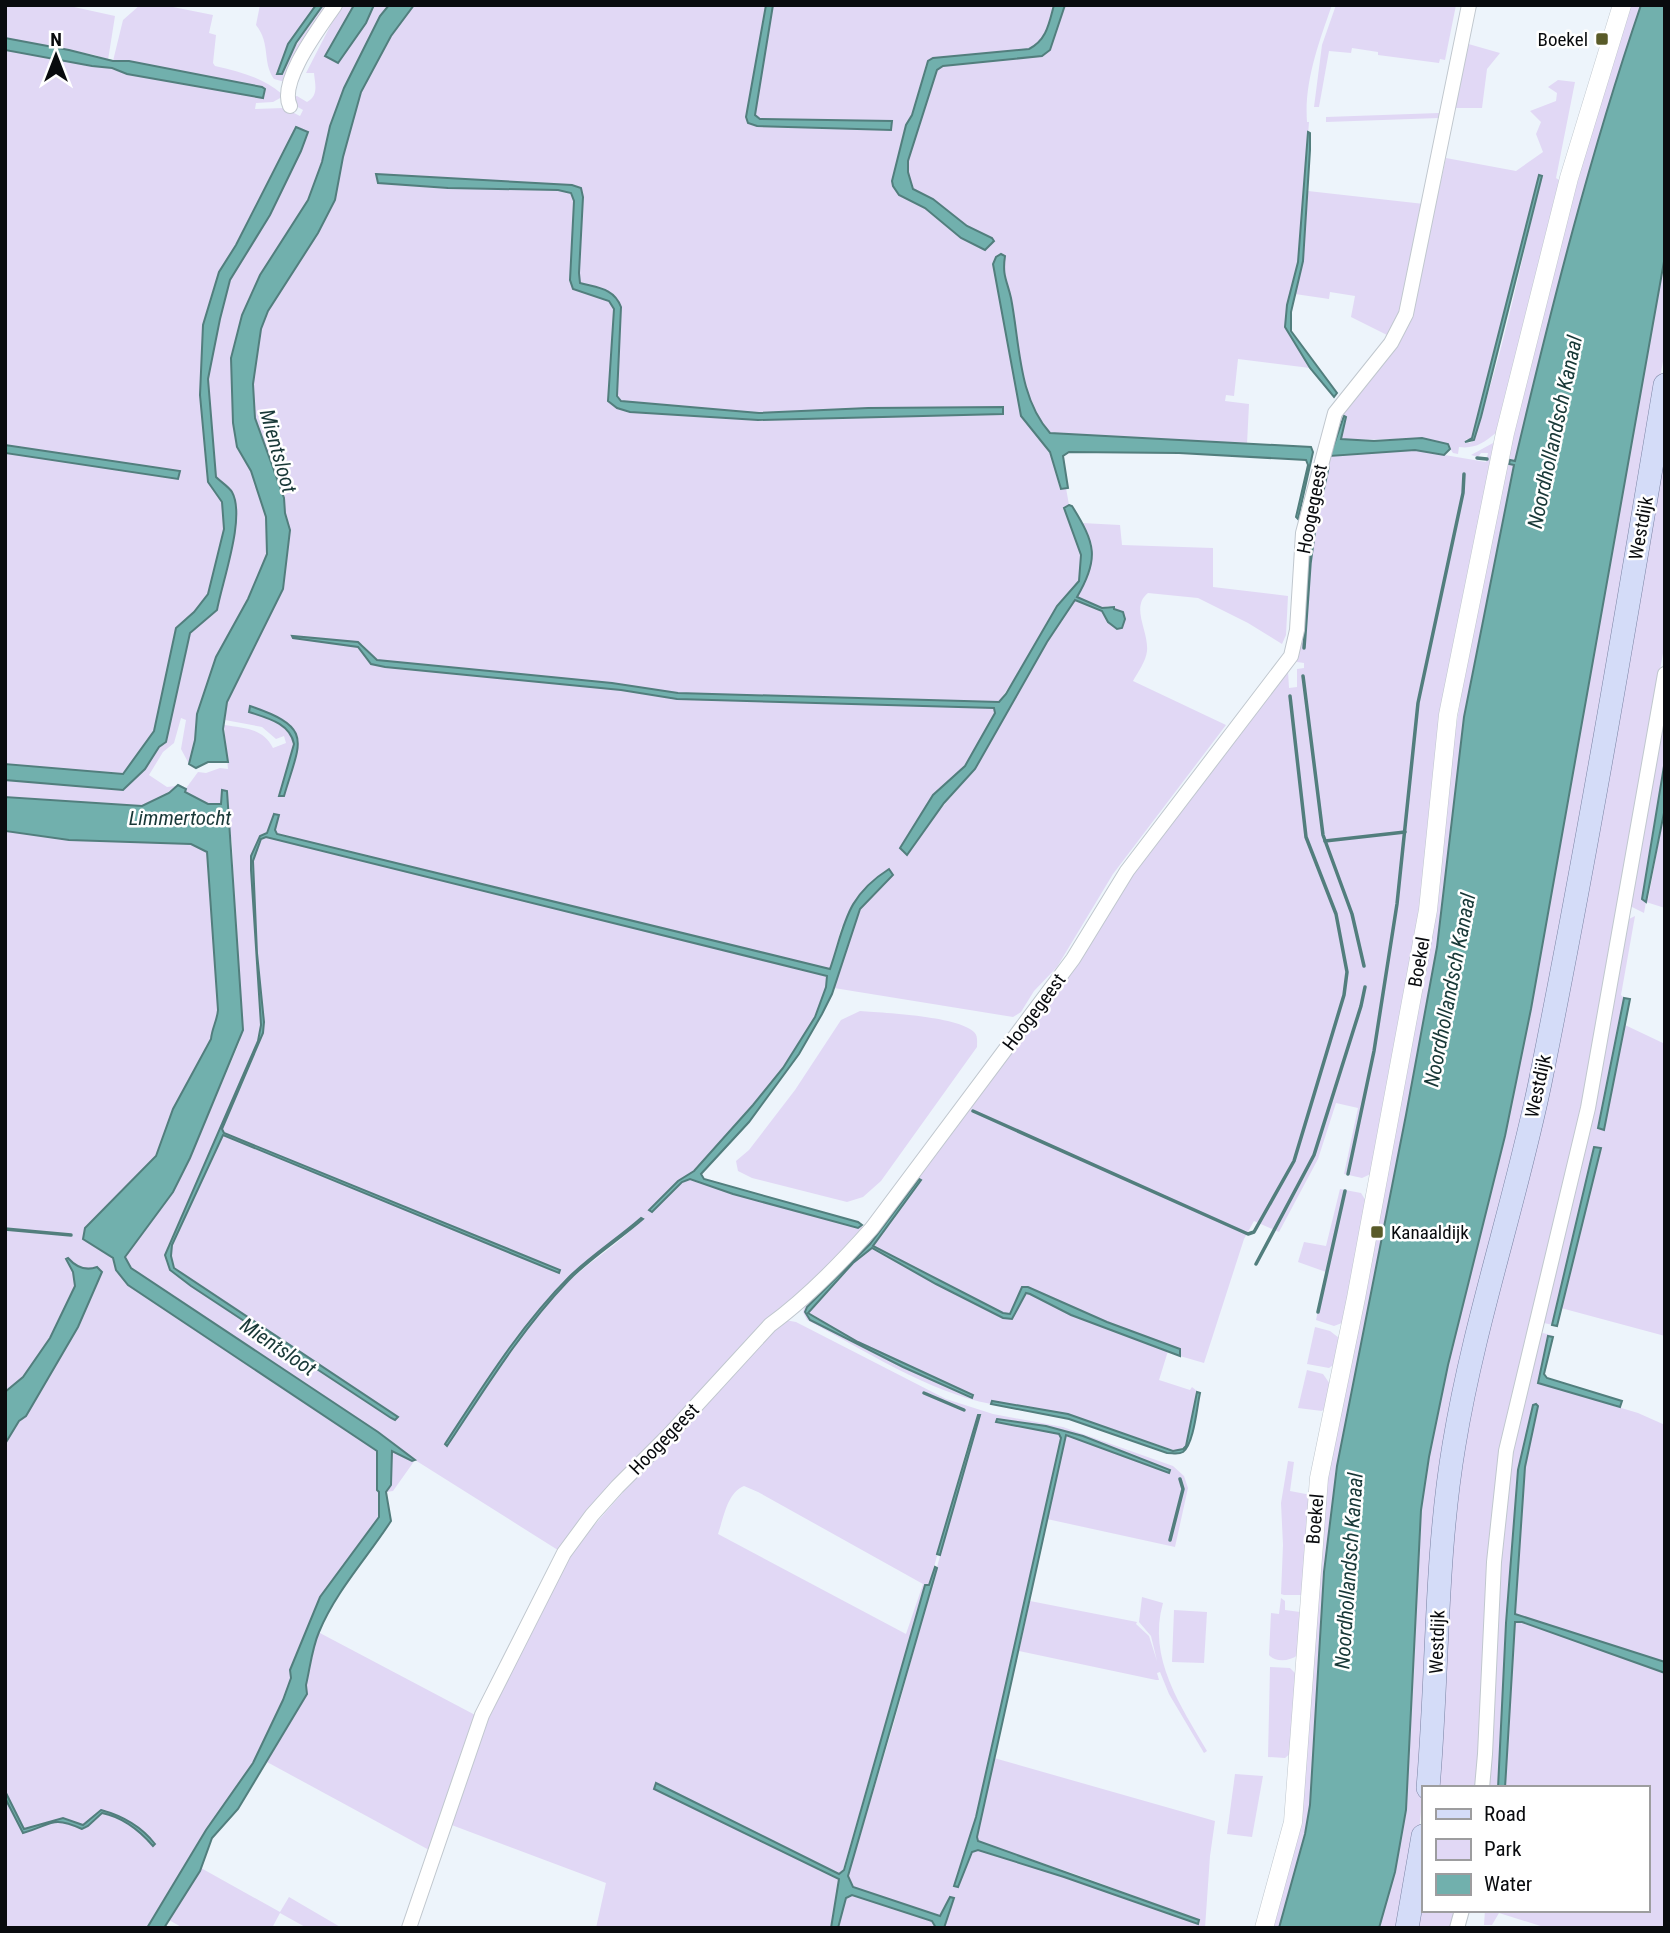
<svg xmlns="http://www.w3.org/2000/svg" width="1670" height="1933" viewBox="0 0 1670 1933" font-family="'Roboto Condensed',sans-serif">
  <style>
    .green { fill: #e1d8f5; fill-rule: evenodd }
    .water { fill: #71b0ad; stroke: #527e7d; stroke-width: 2 }
    .lines { fill: none; stroke-linecap: round; stroke-linejoin: round }
    .stream { stroke: #527e7d; stroke-width: 3.5 }
    .minor-casing { stroke: #c0c7ce; stroke-width: 16 }
    .tertiary-casing { stroke: #c0c7ce; stroke-width: 19 }
    .primary-casing { stroke: #7a83a3; stroke-width: 24 }
    .minor { stroke: #fff; stroke-width: 14 }
    .tertiary { stroke: #fff; stroke-width: 18 }
    .primary { stroke: #d4dcf8; stroke-width: 23 }
    .poi-dot { fill: #595b29; stroke: #fff; stroke-width: 2.5 }
    .labels { text-anchor: middle; dominant-baseline: central; stroke-width: 5; stroke-linejoin: round; paint-order: stroke }
    .poi-label { font-size: 19px; fill: #090b0e; stroke: #fff; text-anchor: end }
    .street-label { font-size: 19px; fill: #090b0e; stroke: #fff }
    .water-label { font-size: 21px; font-style: italic; fill: #183837; stroke: #fff }
  </style>
  <rect width="100%" height="100%" fill="#edf4fb"/>
  <!-- green -->
  <g class="green">
    <polygon points="5,5 65,5 115,16 108,60 95,55 5,38"/>
    <path d="M140,5H163L213,15L209,33L216,35L213,63L215,66C240,72 262,77 282,94V97L273,102L256,103L255,109L284,108L300,116L303,110L296,106L292,97L297,96L307,102C319,95 315,85 314,73H306L341,5H354L326,56L338,62L366,23L374,5H389L380,16L344,88L330,126L322,162L308,200L260,275L231,358L233,423L237,447L251,471L266,517L267,554L248,599L216,657L196,721L195,740L189,764L181,749L186,720L181,718L174,743L163,752L149,775L167,787L176,786L160,799L142,806L5,797V780L123,790L145,769L159,747L166,742L190,633L217,610C222,582 246,517 232,492C229,487 221,482 216,477L208,379L220,319L230,280L270,215L301,151L308,132L219,272L211,296L203,325L200,395L208,482L222,502L224,529L208,594L194,612L176,628L154,731L123,774L5,764V453L177,479L179,471L5,445V50L92,66L105,67L127,74L264,98L265,89L261,87L129,61H113L123,20Z"/>
    <path d="M260,5H316L288,44L277,74L323,5H330L285,82L274,79C262,62 271,44 256,25Z"/>
    <path d="M414,5H1054C1049,23 1046,40 1029,49L933,58L926,64L912,115L906,125L893,186L899,195L924,208L961,238H992L967,226L933,199L913,189L908,172V161L937,70L943,66L1042,56C1056,46 1059,21 1065,5H1332C1319,42 1304,82 1307,122H1309L1298,262L1285,318L1287,332L1310,368L1238,359L1234,396L1226,395L1225,401L1249,404L1247,444L1050,433C1018,397 1020,344 1011,298C1007,280 1002,276 1005,256L993,264L1021,416L1050,452L1060,489L1066,488L1069,505L1066,506L1081,556L1079,581L999,702L678,693L612,683L377,660L362,644L293,638L358,647L371,664L385,667L621,690L663,697L994,708L995,713L965,766L933,795L900,848L903,853L975,769L1047,642L1075,599L1102,611L1106,616L1123,612L1108,606L1102,608L1077,597L1092,545L1082,523L1120,525L1122,545L1213,548V587L1288,596L1286,635L1282,644L1248,623L1198,598L1148,593C1130,607 1149,631 1147,651C1146,661 1138,672 1133,681L1226,725L1113,874L1057,967L1034,991L1021,1012L1013,1017L834,988L860,909L893,875L889,869L841,928L831,969L276,834L275,830L279,815H274L267,833L260,836L251,870L256,952L253,861L261,839L266,837L828,976C819,1042 738,1122 694,1171L652,1212L682,1182L690,1179L733,1194L857,1228L862,1225V1228L561,1552L415,1460L393,1491L386,1492L391,1485L392,1451L412,1461L414,1459L378,1432L131,1268L124,1257L173,1192L190,1158L240,1041L232,843L222,791L221,804H208L184,791L198,772L206,773L220,768L228,769L224,725C244,728 263,728 273,748L286,743L284,736L276,739L262,727L225,720L227,702L245,664L290,530L285,513L284,498L255,419L253,384L261,329L268,311L318,233L335,200L343,157L361,92L391,36ZM256,956L264,1022L263,1033L222,1129L224,1133L560,1271L558,1273L222,1135L172,1245L171,1256L174,1268L395,1420L191,1286L166,1262L167,1248L219,1133L258,1041L261,1025ZM641,1218C635,1231 596,1258 582,1270C526,1314 486,1387 447,1445L445,1444L501,1359L546,1301L577,1270Z"/>
    <polygon points="1336,5 1456,5 1445,60 1440,59 1439,63 1378,55 1378,52 1352,48 1351,53 1329,51 1319,107 1314,107 1322,45"/>
    <path d="M1629,5H1641C1590,155 1552,308 1515,462L1510,460L1509,464L1514,465L1464,717L1437,947L1406,1115L1337,1466L1310,1805L1305,1834L1279,1928H1271L1311,1634L1331,1439L1376,1238L1375,1226L1484,555L1584,149L1625,26L1624,21Z"/>
    <polygon points="1465,43 1500,53 1487,69 1482,108 1455,108"/>
    <path d="M1558,80L1575,82L1556,178L1562,182L1496,433C1483,443 1475,449 1459,447L1458,454L1453,453L1447,444C1412,436 1377,441 1341,439L1346,417L1330,456L1415,450L1486,462L1488,453H1481L1478,457L1471,455L1493,443L1496,444L1468,573L1434,764L1426,880L1373,1173L1362,1178L1344,1174L1358,1108L1336,1103L1318,1159L1279,1232L1254,1221L1244,1239L1204,1363L1180,1356V1349L1107,1322L1022,1287L1010,1314L1003,1313L873,1246L920,1180L919,1179L870,1244L805,1312L810,1320L903,1367L972,1397V1395L858,1342L808,1312L853,1263L872,1248L936,1284L1012,1319L1026,1293L1030,1294L1071,1315L1168,1351L1159,1380L1190,1390L1192,1387L1197,1391L1186,1446L1176,1451L1068,1414L993,1401L991,1404C928,1392 864,1350 807,1320L803,1312L806,1302L860,1249L1118,890L1288,671L1289,688L1297,687V669L1304,668V663L1297,662L1311,523L1341,411L1379,366L1420,273L1446,158L1516,171L1543,152L1536,134L1541,122L1530,111L1556,101L1557,93L1548,87ZM1539,175L1542,176C1520,265 1503,357 1472,442L1469,443L1465,440L1472,438Z"/>
    <polygon points="1439,113 1439,118 1326,122 1326,117"/>
    <polygon points="1308,191 1424,204 1404,300 1393,334 1387,335 1351,317 1355,296 1330,292 1329,299 1295,294 1303,261"/>
    <polygon points="1665,256 1665,350 1648,445 1522,1140 1466,1360 1419,1832 1402,1928 1379,1928 1395,1872 1406,1810 1421,1510 1429,1457 1448,1365 1505,1136 1531,1009"/>
    <polygon points="1665,424 1665,642 1582,1107 1501,1452 1477,1788 1434,1788 1459,1448"/>
    <polygon points="1665,697 1665,760 1649,852 1648,900 1665,808 1665,908 1646,902 1644,913 1630,906"/>
    <path d="M5,831L69,840L191,844L207,851L218,1010C217,1021 212,1028 211,1039L173,1109L156,1156L85,1228L83,1239L113,1258L116,1270L128,1285L378,1451L377,1490L379,1492V1517L320,1597L290,1670L291,1678L283,1700L253,1763L206,1830L147,1928H5V1799L23,1833C52,1825 51,1815 82,1829L88,1826L102,1813C122,1817 140,1830 152,1846L146,1833L101,1810L83,1825L63,1818L24,1829L5,1791V1444L19,1421L26,1416L78,1327L102,1272L100,1269H86L66,1259L73,1272L75,1285L50,1338L23,1377L5,1392Z"/>
    <polygon points="1635,916 1621,995 1624,998 1598,1127 1604,1129 1625,1025 1665,1044 1665,1336 1561,1308 1601,1149 1595,1147 1552,1324 1557,1326 1544,1323 1544,1311 1627,920"/>
    <path d="M860,1011C885,1013 957,1016 974,1032C978,1036 977,1041 977,1047L881,1181L863,1197L847,1202L752,1178L738,1171L736,1161L749,1150L795,1090L841,1020Z"/>
    <polygon points="1340,1189 1361,1193 1366,1201 1342,1323 1334,1326 1316,1320 1326,1272 1298,1262 1304,1242 1326,1246"/>
    <path d="M785,1320L796,1322L946,1399L993,1414L1063,1427L1173,1466L1184,1476L1188,1488L1175,1547L1047,1519L1066,1435L1169,1473L1170,1470L1083,1436L1046,1426L995,1420L1059,1434L1061,1438L976,1817L958,1886L972,1851L977,1850L1004,1856L1198,1923L1199,1920L1075,1874L979,1842L977,1837L994,1758L1215,1821L1210,1856L1205,1928H944L954,1898L950,1897L940,1916L853,1887L848,1876L893,1726L979,1415L966,1451L929,1585H925L843,1870L839,1874L656,1783L654,1788L839,1879L831,1928H596L606,1883L449,1824L482,1729L571,1552L665,1444L776,1325ZM744,1486L758,1492L923,1584L906,1634L718,1534C724,1517 727,1493 744,1486Z"/>
    <polygon points="1315,1327 1330,1331 1339,1338 1333,1365 1329,1368 1307,1364"/>
    <polygon points="1543,1333 1554,1336 1548,1336 1538,1383 1638,1413 1665,1425 1665,1662 1515,1614 1525,1467 1538,1406 1518,1470 1506,1623 1498,1788 1488,1788 1503,1513 1511,1454 1538,1336"/>
    <polygon points="1307,1370 1323,1374 1330,1384 1326,1406 1322,1411 1298,1408"/>
    <polygon points="1288,1461 1294,1462 1290,1491 1311,1495 1302,1595 1284,1595 1281,1594 1283,1545 1281,1503"/>
    <path d="M1142,1597L1163,1603C1147,1658 1181,1706 1207,1751L1204,1753L1169,1694L1160,1672L1157,1673L1159,1680H1156L1019,1651L1030,1601L1137,1622L1136,1624L1149,1636L1157,1661L1151,1636L1139,1622Z"/>
    <path d="M1281,1598L1285,1601V1610L1300,1612L1298,1655C1290,1661 1276,1663 1269,1655L1271,1613L1279,1614Z"/>
    <polygon points="1174,1610 1207,1612 1204,1663 1172,1662"/>
    <polygon points="1514,1622 1522,1622 1665,1673 1665,1928 1547,1928 1499,1913 1492,1925 1484,1925 1485,1910 1647,1910 1647,1788 1505,1788"/>
    <polygon points="318,1632 477,1716 431,1851 267,1762 307,1694 306,1685"/>
    <polygon points="1270,1667 1290,1668 1295,1673 1292,1752 1285,1758 1268,1757"/>
    <polygon points="1235,1774 1263,1776 1252,1837 1227,1834"/>
    <polygon points="201,1868 280,1912 289,1897 342,1928 307,1928 280,1913 272,1928 183,1928 169,1920"/>
    <polygon points="1423,1870 1423,1910 1456,1910 1451,1928 1412,1928"/>
    <polygon points="852,1895 932,1921 936,1928 838,1928 846,1897"/>
  </g>
  <!-- water -->
  <g class="water">
    <polygon points="316,5 323,5 296,43 282,74 277,74 288,44"/>
    <polygon points="354,5 374,5 366,23 338,63 325,56"/>
    <polygon points="389,5 414,5 391,36 361,92 343,157 335,200 318,233 268,311 261,329 253,384 255,418 284,498 285,513 290,530 283,589 227,702 223,729 228,762 208,762 196,768 189,764 195,740 197,714 216,657 248,599 267,554 266,517 251,471 237,447 233,423 231,358 242,315 260,275 308,200 322,162 330,126 344,88 380,16"/>
    <polygon points="766,5 773,5 755,115 760,119 892,121 891,130 757,126 748,123 746,117"/>
    <path d="M1054,5H1065L1050,50L1042,56L943,66L937,70L908,161V172L913,189L933,199L967,226L992,238L994,241L985,250L961,238L925,208L899,195L893,186L892,181L906,125L912,115L928,61L933,58L1029,49C1047,40 1049,23 1054,5Z"/>
    <path d="M1641,5H1665V256L1531,1009L1505,1136L1448,1365L1429,1457L1421,1510L1406,1810L1395,1872L1379,1928H1279L1305,1834L1310,1805L1324,1572L1337,1466L1406,1115L1437,947L1464,717L1514,465L1509,464L1510,460L1515,461C1551,308 1590,154 1641,5Z"/>
    <polygon points="5,38 69,50 113,61 129,61 262,87 265,89 263,98 127,74 112,68 92,66 5,50"/>
    <path d="M296,127L308,132L301,151L270,215L230,280L220,319L208,379L216,477C221,482 229,487 232,492C246,517 222,582 217,610L190,633L166,742L159,747L145,769L123,790L5,780V764L123,774L154,731L176,628L194,612L208,594L224,529L222,502L208,482L200,395L203,325L219,272L236,245Z"/>
    <polygon points="1308,132 1310,133 1310,150 1303,261 1291,312 1291,331 1337,393 1334,397 1310,368 1285,327 1287,305 1298,262"/>
    <path d="M376,174L572,185L581,188L583,197L579,273L580,283C598,288 614,288 621,307L617,396L621,401L759,413L868,408L1003,407V414L758,420L630,412L617,408L608,401L614,309L609,301L573,289L570,280L574,201L571,193L558,190L448,188L378,183Z"/>
    <polygon points="1539,175 1542,176 1481,417 1474,440 1465,442 1472,438"/>
    <path d="M1001,254L1005,256C1002,276 1007,280 1011,298C1020,344 1018,397 1050,433L1311,447L1313,452L1298,519L1296,517L1308,465L1306,460L1179,453L1069,452L1063,456L1068,488L1061,489L1050,452L1021,416L993,264L996,257Z"/>
    <polygon points="1344,416 1346,417 1341,439 1374,441 1422,438 1448,444 1450,449 1444,455 1415,450 1330,456"/>
    <polygon points="5,445 180,471 178,479 5,453"/>
    <path d="M1069,505L1072,506C1095,543 1100,558 1077,597L1102,608L1114,607V609L1123,612L1125,619L1122,628L1117,629L1108,622L1102,611L1075,600L1047,642L975,769L944,803L907,855L900,848L933,795L965,766L995,713L994,708L677,699L621,690L385,667L371,664L358,647L293,638L292,636L358,642L377,660L612,683L678,693L999,702L1006,694L1057,606L1079,581L1081,555L1064,508Z"/>
    <path d="M250,706C315,728 300,741 284,796H279L294,744C290,723 267,718 249,712Z"/>
    <polygon points="1665,760 1665,808 1646,902 1642,899"/>
    <path d="M178,785L186,789L185,792L208,804H221L222,790L227,791L243,1030L190,1158L173,1192L125,1257L131,1268L378,1432L415,1460L412,1461L392,1451L391,1485L386,1492L391,1521C367,1558 336,1591 319,1632C312,1648 310,1668 306,1685L307,1694L238,1809L212,1838L200,1871L164,1928H147L206,1830L253,1763L283,1700L291,1678L290,1670L320,1597L379,1517V1492L377,1490V1451L128,1285L116,1270L113,1258L83,1239L85,1228L156,1156L173,1109L211,1039C212,1028 217,1021 218,1010L207,852L191,844L69,840L5,831V797L142,806L169,793Z"/>
    <path d="M274,814L279,815L275,830L277,834L830,969C845,925 845,897 889,869L893,875L860,909L832,994L822,1014L799,1054L749,1122L701,1174L704,1179L858,1222L862,1225L858,1228L733,1194L690,1179L682,1182L652,1212L649,1210L678,1181L694,1171L753,1105L783,1068L815,1017L826,987L827,976L266,837L261,839L253,861L257,953L264,1022L263,1033L222,1129L224,1133L560,1270L559,1273L223,1135L172,1245L171,1256L174,1268L398,1417L395,1420L391,1418L191,1286L170,1270L165,1255L258,1041L261,1025L251,870V856L260,836L267,833Z"/>
    <polygon points="1624,998 1630,999 1604,1130 1598,1128"/>
    <polygon points="1594,1147 1601,1148 1557,1326 1552,1325"/>
    <polygon points="919,1179 921,1180 873,1246 1003,1313 1010,1314 1022,1287 1028,1287 1107,1322 1180,1349 1180,1356 1071,1315 1030,1294 1026,1293 1012,1319 1003,1318 936,1284 872,1248 853,1263 808,1313 858,1342 973,1395 972,1398 903,1367 810,1320 805,1312 807,1307 870,1244"/>
    <path d="M641,1218L643,1219C619,1240 590,1258 568,1281C521,1330 485,1389 447,1446L445,1444C483,1386 520,1326 570,1276C592,1255 618,1238 641,1218Z"/>
    <path d="M68,1258C76,1267 86,1271 97,1267L102,1272L78,1327L26,1416L19,1421L5,1444V1392L23,1377L50,1338L75,1286L73,1272L66,1259Z"/>
    <polygon points="1548,1336 1553,1337 1544,1374 1547,1378 1622,1401 1620,1407 1538,1383"/>
    <path d="M1197,1392L1200,1393C1197,1406 1194,1444 1183,1452C1178,1455 1173,1453 1167,1453L1069,1419L991,1404L992,1401L1068,1414L1173,1451L1183,1449L1186,1446Z"/>
    <polygon points="1536,1404 1538,1406 1525,1467 1515,1614 1665,1662 1665,1673 1522,1622 1515,1622 1505,1788 1498,1788 1506,1623 1518,1470 1533,1405"/>
    <polygon points="978,1415 980,1415 940,1555 937,1554"/>
    <polygon points="997,1419 1046,1426 1083,1436 1170,1470 1169,1473 1066,1435 977,1837 978,1841 1199,1920 1198,1924 1064,1877 978,1850 972,1852 958,1887 954,1886 976,1817 1061,1438 1059,1434 996,1422"/>
    <polygon points="935,1567 937,1568 848,1876 853,1887 940,1916 950,1897 954,1898 944,1928 936,1928 932,1921 852,1895 846,1898 838,1928 831,1928 839,1879 654,1789 656,1783 839,1874 844,1870 925,1585 929,1585"/>
    <path d="M5,1791L24,1829L63,1818L83,1825L101,1810C123,1816 141,1826 155,1844L153,1846C140,1831 122,1817 102,1813L88,1826L82,1829C51,1815 52,1825 23,1833L5,1798Z"/>
  </g>
  <g class="lines">
    <!-- stream -->
    <g class="stream">
      <polyline points="1477,458 1487,459"/>
      <polyline points="1304,648 1310,563 1315,526 1328,467"/>
      <polyline points="1303,676 1323,835 1352,914 1364,966"/>
      <polyline points="1325,841 1405,832"/>
      <polyline points="973,1111 1248,1234 1254,1232 1294,1161 1344,995 1347,972 1336,914 1306,837 1290,696"/>
      <polyline points="1348,1174 1374,1051 1397,904 1418,703 1463,493 1464,474"/>
      <polyline points="5,1229 71,1235"/>
      <polyline points="1256,1264 1314,1155 1361,1006 1365,987"/>
      <polyline points="1318,1312 1345,1191"/>
      <polyline points="924,1393 964,1410"/>
      <polyline points="1170,1540 1183,1489 1180,1479"/>
    </g>
    <!-- minor casing -->
    <g class="minor-casing">
      <g id="minor">
        <path d="M290,106C278,81 321,26 335,5"/>
        <polyline points="1482,1788 1485,1754 1494,1562 1506,1451 1588,1108 1665,674"/>
        <path d="M409,1928L482,1715L564,1553L592,1515L617,1487L670,1434L770,1325C807,1298 841,1263 872,1228L1073,959L1127,871L1291,656L1297,630L1303,533L1335,413L1391,343L1406,314L1469,5"/>
        <polyline points="1457,1928 1462,1910"/>
      </g>
    </g>
    <!-- tertiary casing -->
    <g class="tertiary-casing">
      <polyline id="tertiary" points="1264,1928 1293,1822 1319,1478 1356,1298 1428,910 1448,715 1505,433 1569,178 1622,5"/>
    </g>
    <!-- primary casing -->
    <g class="primary-casing">
      <g id="primary">
        <path d="M1428,1788C1438,1674 1435,1558 1454,1445C1474,1323 1515,1204 1540,1083C1587,851 1626,618 1665,385"/>
        <polyline points="1407,1928 1423,1836"/>
      </g>
    </g>
    <!-- minor -->
    <use href="#minor" class="minor"/>
    <!-- tertiary -->
    <use href="#tertiary" class="tertiary"/>
    <!-- primary -->
    <use href="#primary" class="primary"/>
  </g>
  <!-- markers -->
  <g class="poi-dot">
    <rect x="1595" y="32" width="14" height="14" rx="3.5"/>
    <rect x="1370" y="1225" width="14" height="14" rx="3.5"/>
  </g>
  <g class="labels">
    <!-- poi labels -->
    <g class="poi-label">
      <text x="1588" y="39">Boekel</text>
      <text x="1391" y="1232" text-anchor="start">Kanaaldijk</text>
    </g>
    <!-- street labels -->
    <g class="street-label">
      <text transform="translate(1312 509) rotate(-79)">Hoogegeest</text>
      <text transform="translate(1641 528) rotate(-80)">Westdijk</text>
      <text transform="translate(1419 962) rotate(-80)">Boekel</text>
      <text transform="translate(1034 1012) rotate(-53)">Hoogegeest</text>
      <text transform="translate(1538 1086) rotate(-78)">Westdijk</text>
      <text transform="translate(664 1439) rotate(-46)">Hoogegeest</text>
      <text transform="translate(1315 1519) rotate(-85)">Boekel</text>
      <text transform="translate(1437 1642) rotate(-88)">Westdijk</text>
    </g>
    <!-- water labels -->
    <g class="water-label">
      <text transform="translate(1555 432) rotate(-78)">Noordhollandsch Kanaal</text>
      <text transform="translate(278 451) rotate(74)">Mientsloot</text>
      <text x="180" y="818">Limmertocht</text>
      <text transform="translate(1450 990) rotate(-79)">Noordhollandsch Kanaal</text>
      <text transform="translate(278 1347) rotate(34)">Mientsloot</text>
      <text transform="translate(1349 1571) rotate(-86)">Noordhollandsch Kanaal</text>
    </g>
  </g>
  <!-- border -->
  <rect width="1670" height="1933" fill="none" stroke="#090b0e" stroke-width="14"/>
  <!-- legend -->
  <rect x="1422" y="1786" width="228" height="126" fill="#ffffff" stroke="#9d9d9f" stroke-width="2"/>
  <rect x="1436" y="1809" width="35" height="10" fill="#d4dcf8" stroke="#9d9d9f" stroke-width="2"/>
  <text x="1484" y="1821" font-size="21" fill="#090b0e">Road</text>
  <rect x="1436" y="1839" width="35" height="21" fill="#e1d8f5" stroke="#9d9d9f" stroke-width="2"/>
  <text x="1484" y="1856" font-size="21" fill="#090b0e">Park</text>
  <rect x="1436" y="1874" width="35" height="21" fill="#71b0ad" stroke="#9d9d9f" stroke-width="2"/>
  <text x="1484" y="1891" font-size="21" fill="#090b0e">Water</text>
  <!-- north arrow -->
  <g transform="translate(56 56)" stroke="#ffffff" stroke-width="5" paint-order="stroke">
  <path d="M0-5L12 26L0 18L-12 26Z" fill="#090b0e"/>
  <text y="-10" font-size="19" font-weight="bold" text-anchor="middle" fill="#090b0e">N</text>
  </g>
</svg>
